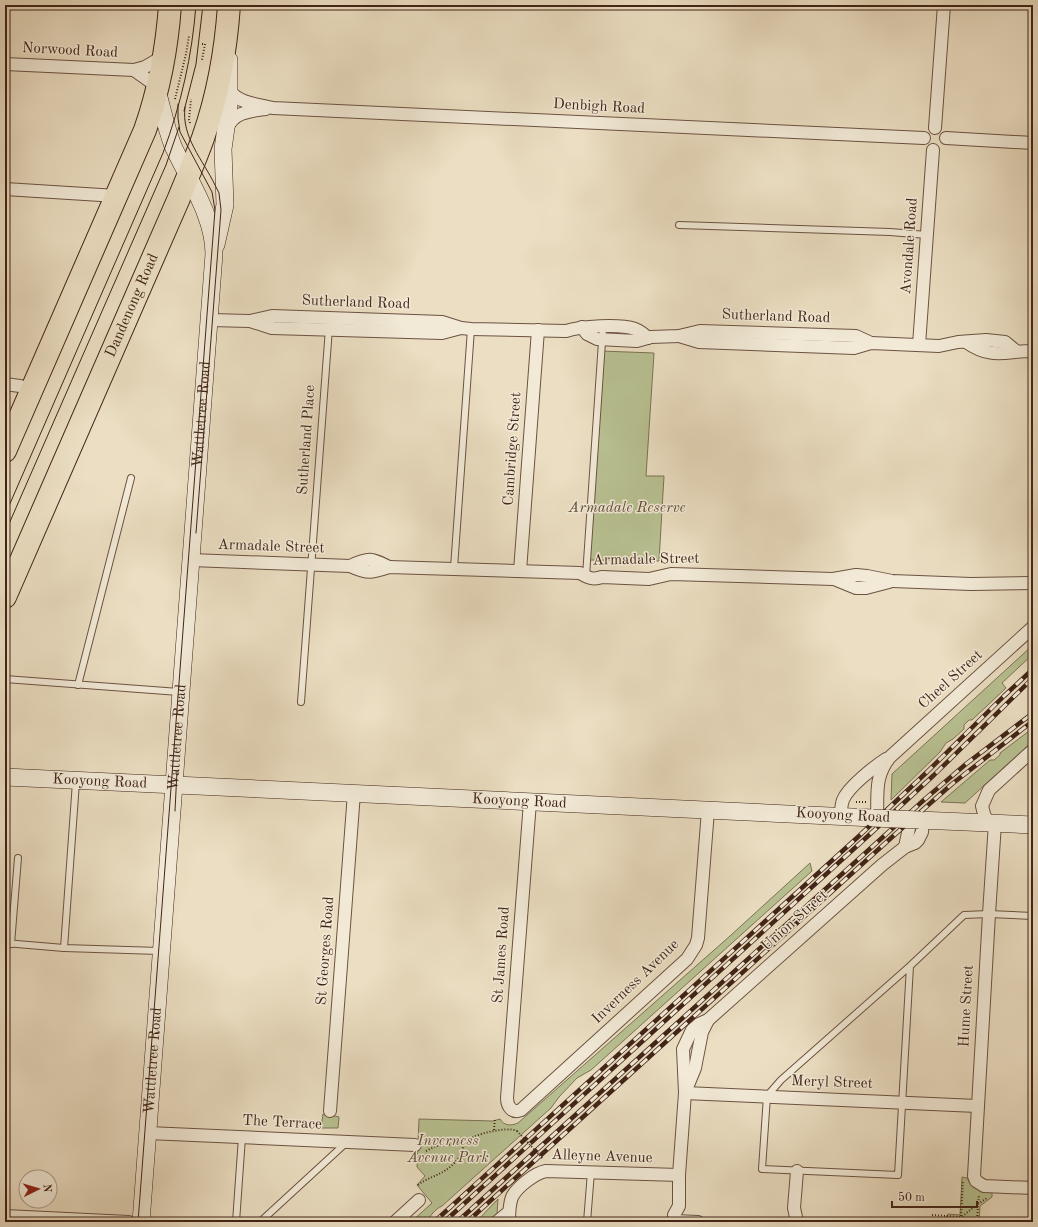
<svg xmlns="http://www.w3.org/2000/svg" width="1038" height="1227" viewBox="0 0 1038 1227" font-family="'Old Standard TT',serif">
  <style>
    .green { fill: #b8c192; stroke: #7c7254 }
    .lines { fill: none; stroke-linecap: round; stroke-linejoin: round }
    .lane-casing { stroke: #6c5242; stroke-width: 8 }
    .street-casing { stroke: #6c5242; stroke-width: 14 }
    .secondary-casing { stroke: #412417; stroke-width: 18 }
    .highway-casing { stroke: #412417; stroke-width: 24 }
    .path { stroke: #412417; stroke-width: 2; stroke-dasharray: 1 2; stroke-linecap: butt }
    .lane { stroke: #f2ead7; stroke-width: 6 }
    .street { stroke: #f2ead7; stroke-width: 12 }
    .secondary { stroke: #f2ead7; stroke-width: 17 }
    .highway { stroke: #ebdec2; stroke-width: 22 }
    .tram { stroke: #412417; stroke-width: 1 }
    .rail-casing { stroke: #412417; stroke-width: 4.5 }
    .rail { stroke: #f2ead7; stroke-width: 3; stroke-dasharray: 9; stroke-linecap: butt }
    .secondary-bridge-casing { stroke: #412417; stroke-width: 18; stroke-linecap: butt }
    .path-bridge { stroke: #412417; stroke-width: 2; stroke-dasharray: 1 2; stroke-linecap: butt }
    .secondary-bridge { stroke: #f2ead7; stroke-width: 17 }
    .labels { text-anchor: middle; dominant-baseline: central; stroke-width: 3; stroke-linejoin: round; paint-order: stroke }
    .street-label { font-size: 15px; fill: #412417; stroke: #f2ead7 }
    .park-label { font-size: 15px; font-style: italic; fill: #5f4b36; stroke: #f2ead7 }
  </style>
  <rect width="100%" height="100%" fill="#ebdec2"/>
  <filter id="stains"><feTurbulence type="fractalNoise" baseFrequency=".005" numOctaves="4"/><feColorMatrix values="0 0 0 0 .2 0 0 0 0 .09 0 0 0 0 .02 0 0 0 .5 -.17"/></filter>
  <radialGradient id="worn" r=".72"><stop offset=".6" stop-color="#630" stop-opacity="0"/><stop offset="1" stop-color="#630" stop-opacity=".3"/></radialGradient>
  <!-- green -->
  <g class="green">
    <polygon points="601,351 654,353 646,476 664,476 659,561 589,560"/>
    <polygon points="1033,645 1033,654 1002,683 1006,688 972,720 969,720 964,725 964,729 953,739 946,743 940,752 891,800 892,774"/>
    <polygon points="1033,728 1033,741 965,803 941,802 990,760 994,760 1000,755 1000,753"/>
    <path d="M810,863L812,871L591,1070L577,1078L559,1097L551,1108L442,1206C435,1209 430,1216 427,1222H411L432,1203L417,1185L425,1176L417,1167L419,1119L493,1121L500,1119C504,1126 511,1126 518,1123L730,936Z"/>
    <path d="M323,1114C329,1117 334,1115 339,1117L338,1128H321Z"/>
    <polygon points="962,1177 967,1178 971,1185 974,1187 992,1192 992,1197 980,1206 979,1222 948,1222 944,1220 948,1214 960,1215"/>
    <polygon points="498,1199 497,1214 488,1222 476,1222"/>
  </g>
  <g class="lines">
    <!-- lane casing -->
    <g class="lane-casing">
      <g id="lane">
        <polyline points="679,225 890,232 927,235"/>
        <polyline points="454,568 471,329"/>
        <polyline points="586,576 603,327"/>
        <polyline points="5,679 179,692"/>
        <polyline points="78,685 131,478"/>
        <polyline points="301,702 329,328"/>
        <polyline points="5,943 64,948 159,951"/>
        <polyline points="11,944 18,858"/>
        <polyline points="64,948 76,782"/>
        <polyline points="910,966 898,1175 762,1169 767,1096 781,1080 910,966 964,915 989,914 1033,916"/>
        <polyline points="236,1222 242,1137"/>
        <polyline points="260,1222 347,1142"/>
        <polyline points="492,1222 509,1208"/>
        <polyline points="587,1222 591,1172"/>
      </g>
    </g>
    <!-- street casing -->
    <g class="street-casing">
      <g id="street">
        <polyline points="5,64 134,70 145,67 164,56"/>
        <polyline points="134,70 158,87"/>
        <path d="M230,91C240,104 258,104 273,108L924,138"/>
        <polyline points="935,128 944,5"/>
        <path d="M227,129C233,112 250,111 266,109"/>
        <polyline points="946,138 1033,143"/>
        <polyline points="5,189 117,196"/>
        <polyline points="210,320 250,321 272,328 442,333 461,328"/>
        <path d="M250,321L272,316L442,322L461,328L471,329L566,331C581,326 620,324 635,329C640,331 645,335 648,338"/>
        <polyline points="582,327 587,334 597,339 637,341 651,337 679,336 700,331 856,336 871,343"/>
        <polyline points="679,336 699,342 854,348 871,343 939,346 958,342 986,340 1005,342 1016,351"/>
        <path d="M966,342C992,360 1005,351 1033,351"/>
        <polyline points="919,345 933,150"/>
        <polyline points="5,384 20,386 32,390"/>
        <path d="M191,560L350,566C368,574 371,573 389,567L580,573C588,578 593,580 602,577L649,579L671,574L833,579L856,575L867,576L892,581L971,584L1033,583"/>
        <path d="M350,566C369,557 371,558 389,567"/>
        <polyline points="520,571 538,330"/>
        <polyline points="834,579 856,588 866,588 889,582"/>
        <path d="M530,802L507,1098C507,1106 512,1114 521,1110L687,959L696,945L698,938L708,810"/>
        <path d="M841,816C841,811 841,805 843,800C848,787 874,767 886,759"/>
        <path d="M877,818C878,793 874,777 890,757L1033,627"/>
        <polyline points="988,823 984,814 982,806 989,790 1033,750"/>
        <polyline points="995,823 989,914 974,1176 976,1181 984,1186 1033,1188"/>
        <polyline points="905,847 909,828"/>
        <polyline points="686,1090 695,1068 702,1032 708,1020"/>
        <polyline points="685,1093 977,1106"/>
        <polyline points="330,1111 354,793"/>
        <polyline points="148,1133 415,1145"/>
        <polyline points="674,1215 679,1206 679,1175 685,1093 683,1049 692,1030 699,1024 708,1020 882,865 905,847 915,843 918,840 922,832 923,820"/>
        <polyline points="5,1216 129,1222"/>
        <polyline points="674,1221 698,1222"/>
        <polyline points="395,1222 419,1200"/>
        <path d="M509,1222C509,1214 509,1205 512,1197C517,1187 535,1173 546,1171L679,1175"/>
        <polyline points="797,1222 794,1208 797,1171"/>
      </g>
    </g>
    <!-- secondary casing -->
    <g class="secondary-casing">
      <g id="secondary">
        <polyline points="216,245 225,205 223,149 229,106 229,60"/>
        <path id="s1" d="M5,777L873,818"/>
        <polyline points="919,820 1033,825"/>
        <path id="s2" d="M141,1222L214,254C214,216 188,179 173,146C166,128 162,108 157,90"/>
      </g>
    </g>
    <!-- highway casing -->
    <g class="highway-casing">
      <g id="highway">
        <path d="M5,451L145,130C159,90 167,48 170,5"/>
        <path id="s3" d="M5,597L179,198C187,178 196,158 203,138C218,95 226,50 229,5"/>
      </g>
    </g>
    <!-- path -->
    <g class="path">
      <polyline points="202,44 205,44 202,60"/>
      <polyline points="175,99 186,54 189,36"/>
      <polyline points="190,123 189,120 191,99"/>
      <polyline points="856,802 866,802"/>
      <polyline points="494,1130 495,1118"/>
      <polyline points="426,1151 436,1146 465,1143"/>
      <path d="M418,1185C427,1178 437,1176 446,1170C452,1166 459,1159 462,1152C463,1149 463,1146 465,1143C471,1134 508,1126 517,1131"/>
      <polyline points="932,1215 961,1217 963,1181"/>
      <polyline points="955,1222 978,1204 979,1195"/>
      <polyline points="977,1222 978,1204 987,1198"/>
    </g>
    <!-- lane -->
    <use href="#lane" class="lane"/>
    <!-- street -->
    <use href="#street" class="street"/>
    <!-- secondary -->
    <use href="#secondary" class="secondary"/>
    <!-- highway -->
    <use href="#highway" class="highway"/>
    <!-- tram -->
    <g class="tram">
      <path d="M185,107C181,137 203,160 215,185L219,193L221,210L196,533"/>
      <polyline points="184,111 196,64 203,5"/>
      <path d="M5,515L163,153C181,104 192,57 196,5"/>
      <polyline points="5,533 166,165 179,127"/>
      <polyline points="175,811 177,771"/>
      <polyline points="138,1222 215,210 212,192 180,132 178,118 178,104"/>
    </g>
    <!-- rail casing -->
    <g class="rail-casing">
      <g id="rail">
        <polyline points="434,1222 859,836 927,772 1004,696 1033,669"/>
        <polyline points="444,1222 868,836 934,775 1033,678"/>
        <polyline points="457,1222 925,799 966,764 1033,713"/>
        <polyline points="467,1222 891,838 952,784 1033,721"/>
      </g>
    </g>
    <!-- rail -->
    <use href="#rail" class="rail"/>
    <!-- secondary-bridge casing -->
    <g class="secondary-bridge-casing">
      <polyline id="secondary-bridge" points="873,818 919,820"/>
    </g>
    <!-- path-bridge -->
    <polyline class="path-bridge" points="517,1131 543,1159"/>
    <!-- secondary-bridge -->
    <use href="#secondary-bridge" class="secondary-bridge"/>
  </g>
  <g class="labels">
    <!-- street labels -->
    <g class="street-label">
      <text transform="translate(70 51) rotate(3)">Norwood Road</text>
      <text transform="translate(599 107) rotate(3)">Denbigh Road</text>
      <text transform="translate(910 246) rotate(-86)">Avondale Road</text>
      <text transform="translate(356 303) rotate(2)">Sutherland Road</text>
      <text stroke="none"><textPath href="#s3" startOffset="318">Dandenong Road</textPath></text>
      <text transform="translate(776 317) rotate(2)">Sutherland Road</text>
      <text stroke="none"><textPath href="#s2" startOffset="810">Wattletree Road</textPath></text>
      <text transform="translate(307 440) rotate(-86)">Sutherland Place</text>
      <text transform="translate(513 449) rotate(-86)">Cambridge Street</text>
      <text transform="translate(271 547) rotate(2)">Armadale Street</text>
      <text transform="translate(646 560) rotate(-1)">Armadale Street</text>
      <text transform="translate(951 680) rotate(-42)">Cheel Street</text>
      <text stroke="none"><textPath href="#s2" startOffset="486">Wattletree Road</textPath></text>
      <text stroke="none"><textPath href="#s1" startOffset="95">Kooyong Road</textPath></text>
      <text stroke="none"><textPath href="#s1" startOffset="515">Kooyong Road</textPath></text>
      <text transform="translate(843 816) rotate(3)">Kooyong Road</text>
      <text transform="translate(795 921) rotate(-42)">Union Street</text>
      <text transform="translate(326 951) rotate(-86)">St Georges Road</text>
      <text transform="translate(502 955) rotate(-86)">St James Road</text>
      <text transform="translate(636 982) rotate(-44)">Inverness Avenue</text>
      <text transform="translate(967 1006) rotate(-87)">Hume Street</text>
      <text stroke="none"><textPath href="#s2" startOffset="162">Wattletree Road</textPath></text>
      <text transform="translate(832 1083) rotate(2)">Meryl Street</text>
      <text transform="translate(282 1123) rotate(3)">The Terrace</text>
      <text transform="translate(602 1157) rotate(2)">Alleyne Avenue</text>
    </g>
    <!-- park labels -->
    <g class="park-label">
      <text x="627" y="508">Armadale Reserve</text>
      <text x="448" y="1141">Inverness<tspan x="448" dy="17">Avenue Park</tspan></text>
    </g>
  </g>
  <!-- margin -->
  <rect width="1038" height="1227" fill="none" stroke="#ebdec2" stroke-width="20"/>
  <rect x="6" y="6" width="1026" height="1215" fill="none" stroke="#412417" stroke-width="2"/>
  <rect x="10" y="10" width="1018" height="1207" fill="none" stroke="#412417"/>
  <!-- north arrow -->
  <g transform="translate(38 1189) rotate(85)"><circle r="19" fill="#f2ead7" stroke="#ab9b8a"/>
  <path d="M0-3L7 15L0 10L-7 15Z" fill="#8f2418"/>
  <text y="-6" font-size="11" font-weight="bold" text-anchor="middle" fill="#412417">N</text>
  </g>
  <!-- scale -->
  <path d="M892 1201v6h85v-6" fill="none" stroke="#412417" stroke-width="2"/>
  <text x="898" y="1201" font-size="12" fill="#412417" stroke="#f2ead7" stroke-width="3" paint-order="stroke">50 m</text>
  <rect width="100%" height="100%" filter="url(#stains)"/>
  <rect width="100%" height="100%" fill="url(#worn)"/>
</svg>
